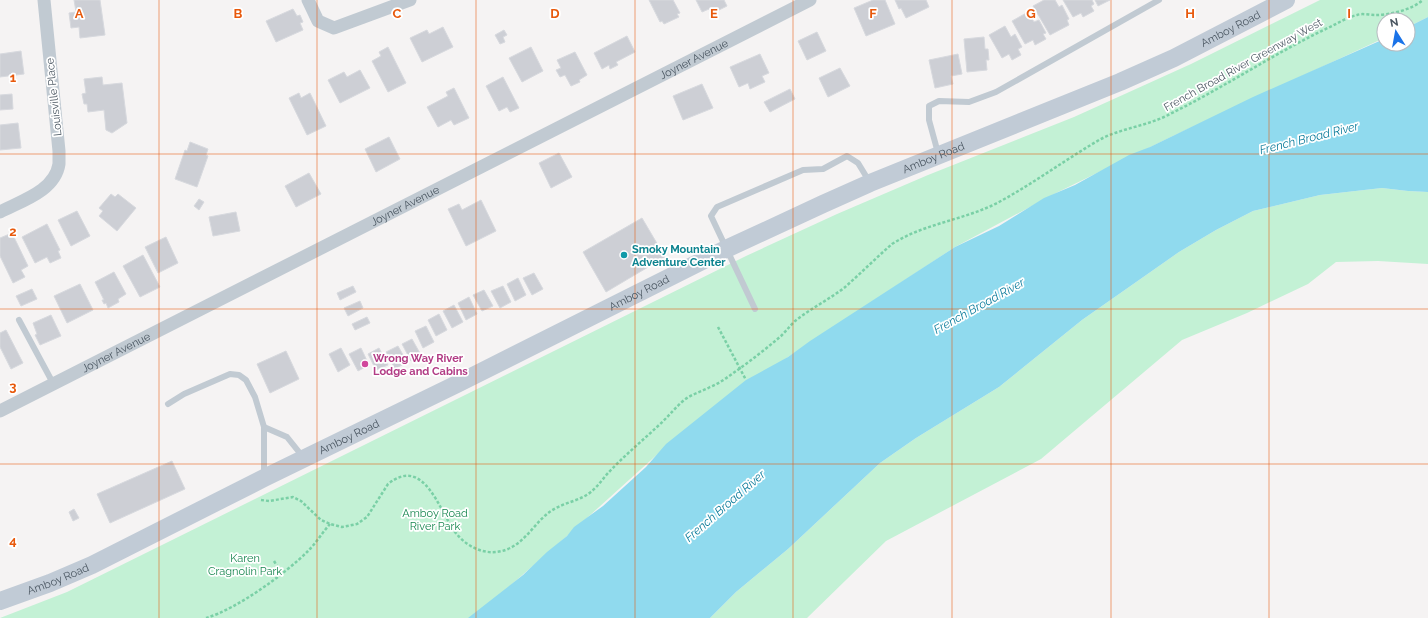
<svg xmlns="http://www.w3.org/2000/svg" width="1428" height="618" viewBox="0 0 1428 618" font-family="Raleway,sans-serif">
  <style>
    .green { fill: #c3f1d5 }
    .water { fill: #90daee }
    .building { fill: #cdcfd5; stroke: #d7d9de }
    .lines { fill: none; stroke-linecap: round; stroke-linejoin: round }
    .path { stroke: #7ad0a6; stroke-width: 2.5; stroke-dasharray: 3 2; stroke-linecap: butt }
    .service { stroke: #c1cad2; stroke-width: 6 }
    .minor { stroke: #c1cad2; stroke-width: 13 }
    .secondary { stroke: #c1cbd6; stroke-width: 18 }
    .grid { fill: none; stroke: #e8590c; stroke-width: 1; stroke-opacity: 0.55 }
    .culture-dot { fill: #0f9aa8; stroke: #fff; stroke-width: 1.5 }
    .hotel-dot { fill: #d1479c; stroke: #fff; stroke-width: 1.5 }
    .labels { text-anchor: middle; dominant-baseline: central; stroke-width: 3.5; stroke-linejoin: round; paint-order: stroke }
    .street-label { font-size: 11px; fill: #4a5661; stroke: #fff }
    .culture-label { font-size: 11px; font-weight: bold; fill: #0d838f; stroke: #fff; text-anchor: start }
    .hotel-label { font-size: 11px; font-weight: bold; fill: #b23c85; stroke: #fff; text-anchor: start }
    .park-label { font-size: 11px; fill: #17864f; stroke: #fff }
    .water-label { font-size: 12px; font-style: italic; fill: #0c7c9b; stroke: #fff }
    .grid-label { font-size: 13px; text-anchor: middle; font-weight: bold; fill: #e8590c; stroke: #fff; stroke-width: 3.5; stroke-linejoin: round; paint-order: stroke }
  </style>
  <rect width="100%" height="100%" fill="#f5f3f3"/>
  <!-- green -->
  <g class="green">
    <polygon points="1320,0 1428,0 1428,17 1408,27 1408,20 1384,20 1384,38 1175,135 1056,193 955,247 788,357 661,451 567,536 473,618 0,618 67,592 746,256 837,214 928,175 1074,117 1191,64"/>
    <polygon points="1382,188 1408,191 1428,192 1428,264 1378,261 1336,262 1308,284 1247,313 1182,340 1041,459 886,541 807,618 710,618 736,592 788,549 880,463 916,438 999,387 1082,320 1179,252 1216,230 1253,211 1320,195"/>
  </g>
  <!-- water -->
  <polygon class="water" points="1428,17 1428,192 1408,191 1382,188 1320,195 1253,211 1216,230 1179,252 1082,320 999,387 916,438 880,463 788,549 736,592 710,618 468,618 523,575 547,552 567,536 574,527 603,506 646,467 666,444 746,380 788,357 810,341 955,247 999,226 1044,198 1075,185 1129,155 1150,147 1253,97 1384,39 1384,44 1408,44 1408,27"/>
  <!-- building -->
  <g class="building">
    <polygon points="74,0 100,0 105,35 80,38 79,27 71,28 69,13 76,12"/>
    <polygon points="649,0 673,0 680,13 677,14 679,17 664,24 662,21 660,22"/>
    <polygon points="696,0 724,0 727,6 711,14 709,9 702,12"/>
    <polygon points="873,0 885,0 895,24 866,36 854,8"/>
    <polygon points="895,0 926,0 929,7 906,18 901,8 899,9"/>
    <polygon points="1044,0 1055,0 1059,7 1062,5 1069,19 1067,20 1069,25 1050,35 1033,6"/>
    <polygon points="1063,0 1092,0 1094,4 1091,6 1094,11 1083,17 1081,13 1073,17"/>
    <polygon points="1095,0 1110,0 1098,6"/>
    <polygon points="293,9 297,16 300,15 303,22 300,23 303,30 276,42 266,21"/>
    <polygon points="1028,12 1034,22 1039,20 1046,33 1043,34 1046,39 1035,45 1033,40 1025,44 1012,21"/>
    <polygon points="1005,26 1011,37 1015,34 1022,47 1018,49 1021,55 1012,60 1009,54 1002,58 989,35"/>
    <polygon points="443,27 453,47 422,62 410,38 427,30 429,34"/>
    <polygon points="504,30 507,35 503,37 505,42 500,44 495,35"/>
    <polygon points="817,32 826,51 807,60 798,41"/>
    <polygon points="627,36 635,52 616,62 618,65 610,69 609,65 602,69 594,53"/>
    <polygon points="984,37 985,49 988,49 989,60 986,60 987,70 967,72 964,39"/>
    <polygon points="388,47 406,83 388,92 372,61 381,56 379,52"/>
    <polygon points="531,47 543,71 522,82 509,58"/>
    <polygon points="21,51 24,74 0,77 0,54"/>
    <polygon points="575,52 587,75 579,80 580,82 571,86 565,75 560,77 556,70 561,68 557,60"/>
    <polygon points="760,54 769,73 762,76 765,82 750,89 748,83 739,87 730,67"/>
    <polygon points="958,54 962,74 951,76 953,84 935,88 929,60"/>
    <polygon points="840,68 850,86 828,97 819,78"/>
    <polygon points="360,70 370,88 340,103 328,80 344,72 347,77"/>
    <polygon points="102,77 103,85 122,83 127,123 112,133 106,130 104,110 88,112 87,104 84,104 82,94 86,93 84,79"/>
    <polygon points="503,77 519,108 510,112 507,107 499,111 486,86"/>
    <polygon points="702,84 713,108 683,120 673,96"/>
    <polygon points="454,88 469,118 454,125 451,120 438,127 427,107 448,96 446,92"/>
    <polygon points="790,89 795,99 770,112 764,102"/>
    <polygon points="299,93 301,98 310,93 326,126 307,135 289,98"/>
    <polygon points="12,94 13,109 0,110 0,95"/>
    <polygon points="18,123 21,148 0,150 0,125"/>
    <polygon points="389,137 400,159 376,172 365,149"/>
    <polygon points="190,142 208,149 206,155 208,156 197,187 175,179 185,150 187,151"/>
    <polygon points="559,153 572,177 551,188 539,163"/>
    <polygon points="309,173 321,194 296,207 285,186"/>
    <polygon points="111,194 115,197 118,194 136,208 117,231 99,216 103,211 99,208"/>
    <polygon points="199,199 204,202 199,210 194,206"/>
    <polygon points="481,200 496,231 466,246 448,209 459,204 462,210"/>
    <polygon points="77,211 90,236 71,246 58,220"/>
    <polygon points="236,212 240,231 213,236 209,217"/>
    <polygon points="642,218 665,257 606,292 583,252"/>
    <polygon points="47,224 60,250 58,251 61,258 50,263 47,257 35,263 22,237"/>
    <polygon points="12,233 28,266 21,270 25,277 13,283 0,256 0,238"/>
    <polygon points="166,237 178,263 158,273 145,247"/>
    <polygon points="143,255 160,287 140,297 123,266"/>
    <polygon points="114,272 126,294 118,299 119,302 108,308 106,303 104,304 102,300 104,300 95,282"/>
    <polygon points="534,273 543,289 532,295 523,278"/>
    <polygon points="518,278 526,295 515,301 507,284"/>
    <polygon points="80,284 93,310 67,323 54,296"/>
    <polygon points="353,286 356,292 340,300 337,293"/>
    <polygon points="503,286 511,302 500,308 491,291"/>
    <polygon points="32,289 37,299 21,306 16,296"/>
    <polygon points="484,290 493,306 482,311 473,295"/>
    <polygon points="469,297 477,314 466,320 458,303"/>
    <polygon points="360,301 363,308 348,316 344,308"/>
    <polygon points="454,305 463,322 452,328 443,311"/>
    <polygon points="439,314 447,330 436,336 428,320"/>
    <polygon points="51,315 61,336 40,345 35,335 37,334 33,323"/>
    <polygon points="367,317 370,323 355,330 352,324"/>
    <polygon points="426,326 434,342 423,348 415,331"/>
    <polygon points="6,330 23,363 11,369 0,347 0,333"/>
    <polygon points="412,339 421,355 411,361 402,344"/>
    <polygon points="398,346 407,362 395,369 386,352"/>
    <polygon points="341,348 350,365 338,372 329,354"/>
    <polygon points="361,348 369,365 358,371 349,354"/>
    <polygon points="379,348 388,365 376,370 368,354"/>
    <polygon points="286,351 299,379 270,393 257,364"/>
    <polygon points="172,461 185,489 110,523 97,494"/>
    <polygon points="74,509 79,518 73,521 69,512"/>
  </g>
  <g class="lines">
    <!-- path -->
    <g class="path">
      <polyline points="718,327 746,380"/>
      <path d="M261,500L269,501L293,497L301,501L321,520L330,524L342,527L357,524L367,517L388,484C424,455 439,510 455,532C468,549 490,558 510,548C527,540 536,521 551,511C564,502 581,501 592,491C599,485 604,477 610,471C625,455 642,441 658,426C667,418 674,409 683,401C691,394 701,392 710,387C718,384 725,379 732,374C749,362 766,349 781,336C786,331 790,326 795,321C810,309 828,300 844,288C860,274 876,258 892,244C925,223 965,220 999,202C1034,183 1065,160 1099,140C1121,128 1148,126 1170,114C1225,87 1276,52 1332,26C1340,22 1348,17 1357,15C1362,13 1369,15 1375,15C1390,15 1411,10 1423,0"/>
      <polyline points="274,561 282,574"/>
      <path d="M206,618C237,609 285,574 308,551C316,543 322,533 330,524"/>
    </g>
    <!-- service -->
    <g class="service">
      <polyline points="938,153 929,120 929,106 939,101 969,102 996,92 1159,0"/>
      <polyline points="755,309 711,216 717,207 803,170 823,169 847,156 858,163 869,181"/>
      <polyline points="19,320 54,385"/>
      <polyline points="168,404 184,394 230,374 239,375 246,380 255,397 264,427"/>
      <polyline points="264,475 264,427 287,437 303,457"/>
    </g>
    <!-- minor -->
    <g class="minor">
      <polyline points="308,0 318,21 334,28 410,0"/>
      <path d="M0,212C21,201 55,191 59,164C59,160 59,155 59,151L44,0"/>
      <path id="s1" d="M0,411L810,0"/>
    </g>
    <!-- secondary -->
    <path class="secondary" id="s2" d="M0,601L50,583L92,565L264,478L457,384L726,249L823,204L870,183L1120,82L1174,58L1286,0"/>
  </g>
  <!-- grid -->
  <path class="grid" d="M159,0V618M317,0V618M476,0V618M635,0V618M793,0V618M952,0V618M1111,0V618M1269,0V618M0,154H1428M0,309H1428M0,464H1428"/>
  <!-- markers -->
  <circle class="culture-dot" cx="624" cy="255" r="4"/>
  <circle class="hotel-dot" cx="365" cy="364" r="4"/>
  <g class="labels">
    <!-- street labels -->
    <g class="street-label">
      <text stroke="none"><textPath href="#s2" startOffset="1358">Amboy Road</textPath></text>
      <text stroke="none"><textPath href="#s1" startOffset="778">Joyner Avenue</textPath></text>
      <text transform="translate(1243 65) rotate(-29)">French Broad River Greenway West</text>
      <text transform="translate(54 97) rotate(-96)">Louisville Place</text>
      <text stroke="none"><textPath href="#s2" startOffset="1034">Amboy Road</textPath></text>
      <text stroke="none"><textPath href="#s1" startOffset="454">Joyner Avenue</textPath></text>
      <text stroke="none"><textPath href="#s2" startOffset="710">Amboy Road</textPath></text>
      <text stroke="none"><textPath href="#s1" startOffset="130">Joyner Avenue</textPath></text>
      <text stroke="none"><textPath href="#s2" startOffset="386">Amboy Road</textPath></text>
      <text stroke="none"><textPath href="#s2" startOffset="62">Amboy Road</textPath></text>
    </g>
    <!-- culture labels -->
    <g class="culture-label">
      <text x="632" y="249">Smoky Mountain<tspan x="632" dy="13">Adventure Center</tspan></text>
    </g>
    <!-- hotel labels -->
    <g class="hotel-label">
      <text x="373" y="358">Wrong Way River<tspan x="373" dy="13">Lodge and Cabins</tspan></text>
    </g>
    <!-- park labels -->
    <g class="park-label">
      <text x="435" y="513">Amboy Road<tspan x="435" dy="13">River Park</tspan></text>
      <text x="245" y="558">Karen<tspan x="245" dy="13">Cragnolin Park</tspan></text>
    </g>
    <!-- water labels -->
    <g class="water-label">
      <text transform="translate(1309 138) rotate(-14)">French Broad River</text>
      <text transform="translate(979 306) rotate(-29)">French Broad River</text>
      <text transform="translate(725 506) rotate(-41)">French Broad River</text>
    </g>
  </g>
  <g class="grid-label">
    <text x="79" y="18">A</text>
    <text x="238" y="18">B</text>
    <text x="397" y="18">C</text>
    <text x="555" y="18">D</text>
    <text x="714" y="18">E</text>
    <text x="873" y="18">F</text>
    <text x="1031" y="18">G</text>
    <text x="1190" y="18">H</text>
    <text x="1349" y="18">I</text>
    <text x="13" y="82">1</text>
    <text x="13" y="236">2</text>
    <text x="13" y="391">3</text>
    <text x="13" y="545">4</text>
  </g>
  <!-- north arrow -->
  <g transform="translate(1396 32) rotate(349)"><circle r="19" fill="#ffffff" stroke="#b7bbc0"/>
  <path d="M0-3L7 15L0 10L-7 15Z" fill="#1a73e8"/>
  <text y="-6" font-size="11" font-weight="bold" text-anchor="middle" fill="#4a5661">N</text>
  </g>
</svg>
